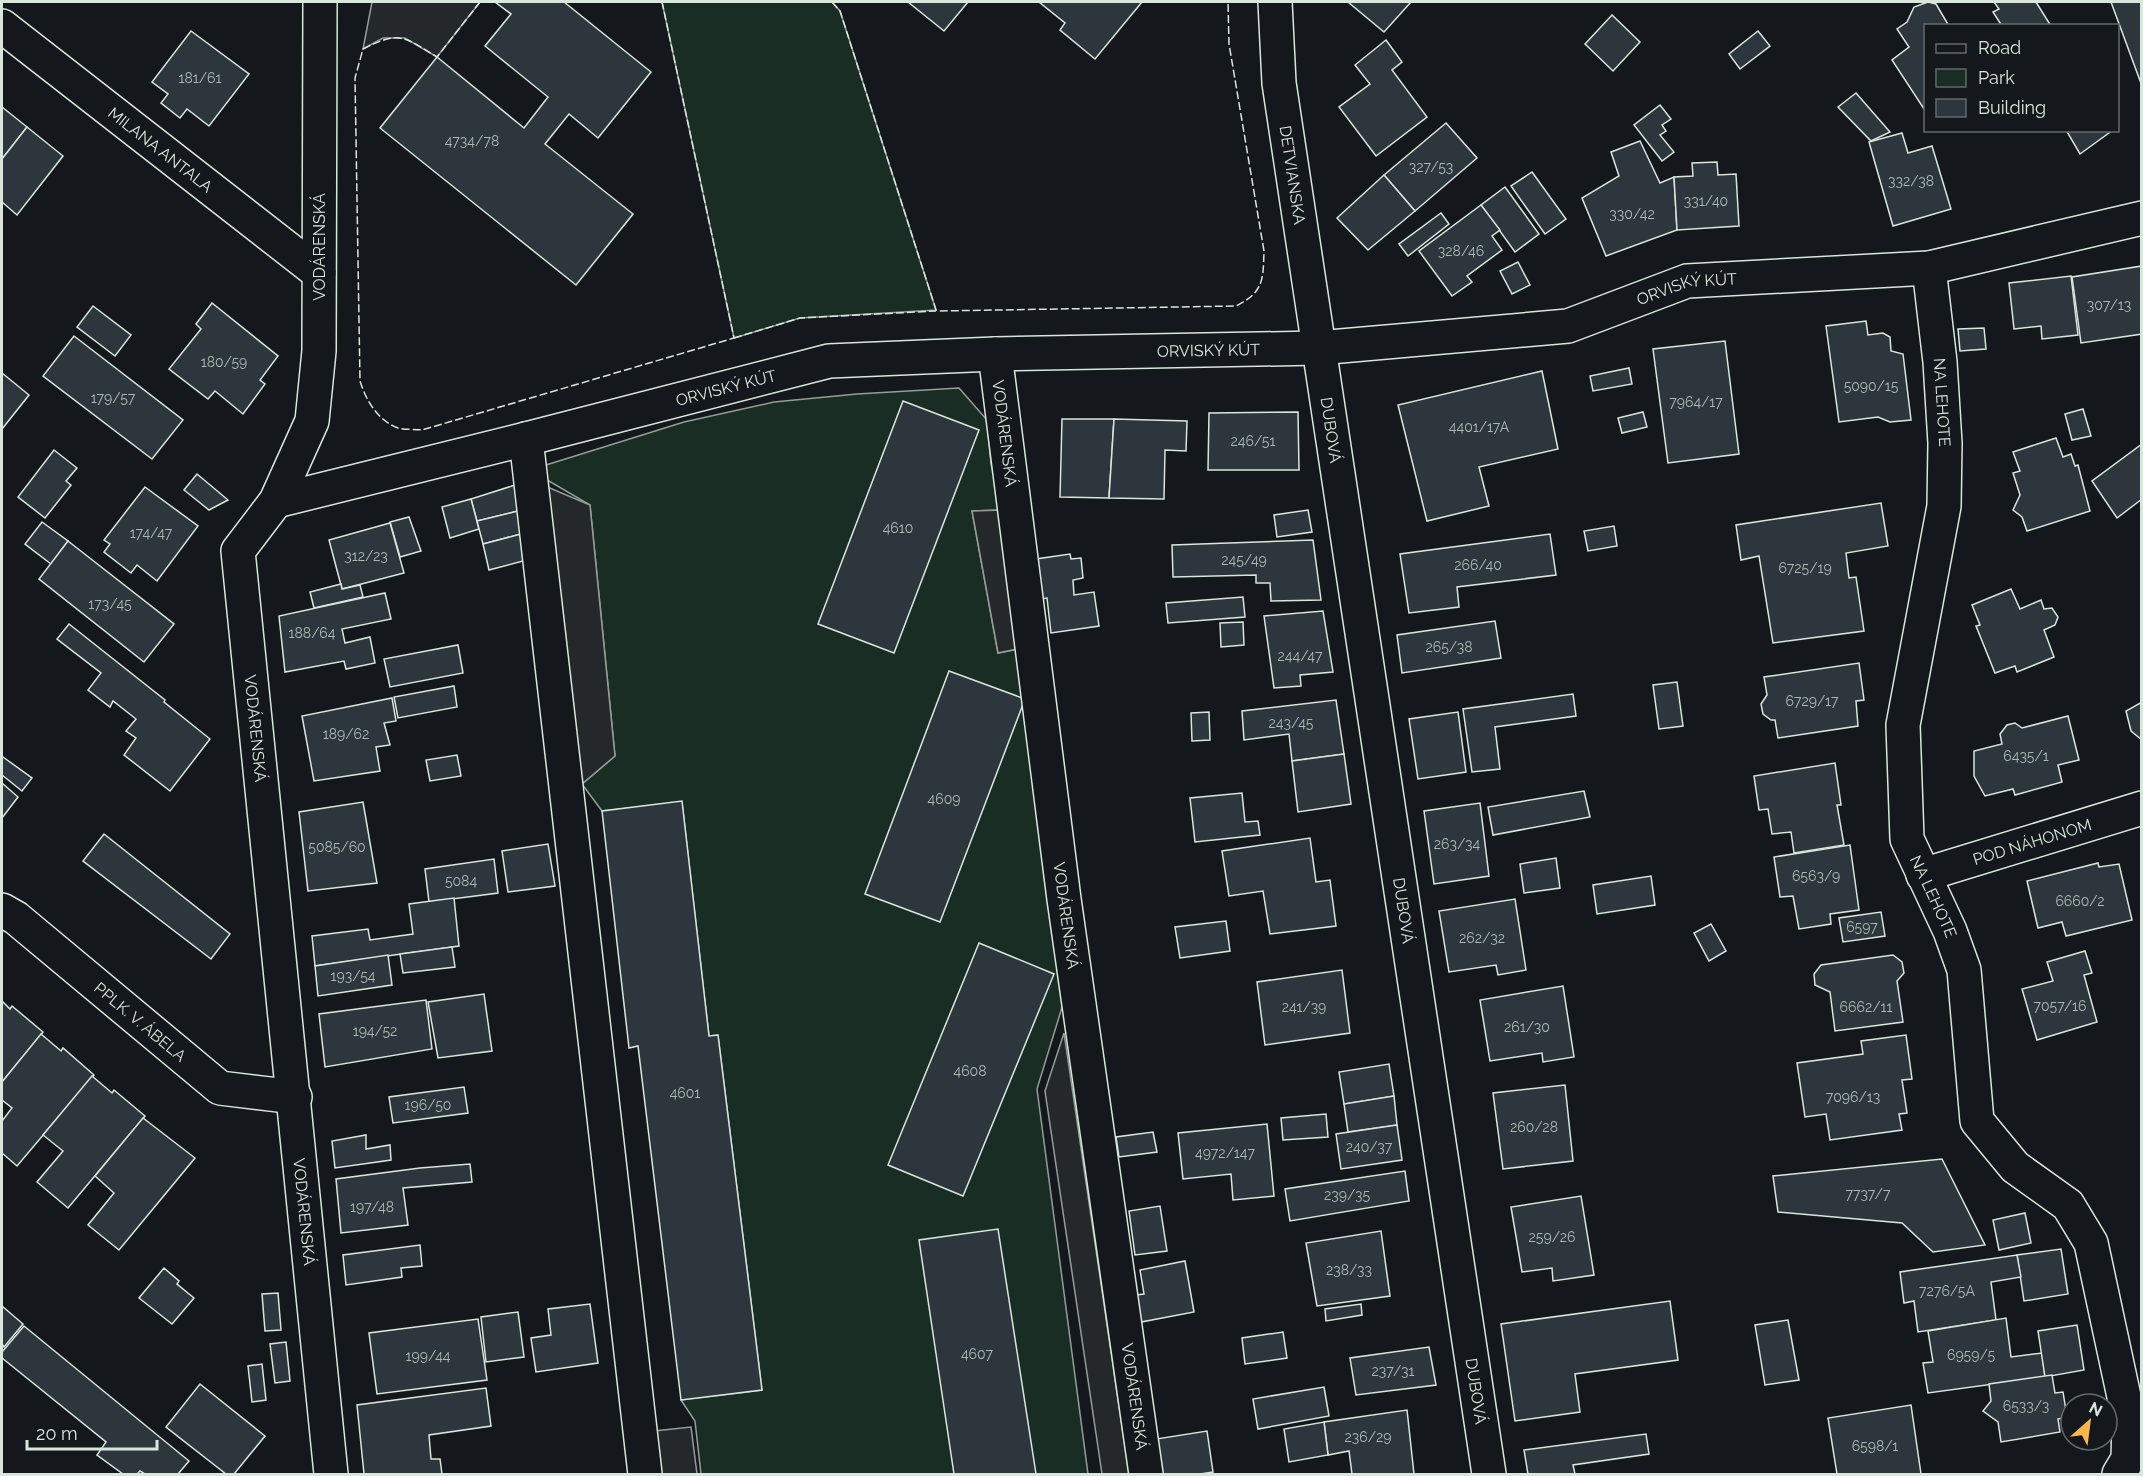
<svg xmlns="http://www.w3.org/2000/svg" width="2143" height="1476" viewBox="0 0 2143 1476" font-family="Raleway,sans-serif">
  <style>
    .green { fill: #1a2d24; stroke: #939e99; stroke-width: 1.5 }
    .parking { fill: #24282b; stroke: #939e99; stroke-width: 1.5 }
    .building { fill: #2c363c; stroke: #d8e6dc; stroke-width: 1.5 }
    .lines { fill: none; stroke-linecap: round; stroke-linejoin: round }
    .minor-casing { stroke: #d8e6dc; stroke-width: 36 }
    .minor { stroke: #14181c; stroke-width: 33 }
    .fence { stroke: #d8e6dc; stroke-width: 1.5; stroke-dasharray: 8 3; stroke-linecap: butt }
    .labels { text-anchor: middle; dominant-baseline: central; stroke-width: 4.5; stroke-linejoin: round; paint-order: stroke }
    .number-label { font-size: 14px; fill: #adbab4 }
    .street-label { font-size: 16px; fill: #d8e6dc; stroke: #14181c }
  </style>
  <rect width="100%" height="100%" fill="#14181c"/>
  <!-- green -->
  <g class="green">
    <polygon points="662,2 832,2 840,11 936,310 800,318 734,338"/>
    <polygon points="959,388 987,420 991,464 1002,510 972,511 998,653 1027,647 1063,1004 1037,1089 1088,1474 701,1474 695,1421 681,1400 762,1390 718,1035 709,1036 682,802 602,811 582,784 615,756 590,505 530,470 684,422 774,402 857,394"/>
  </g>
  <!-- parking -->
  <g class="parking">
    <polygon points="372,2 480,2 437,57 405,38 383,38 363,49"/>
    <polygon points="545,486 590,505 615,756 582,784"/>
    <polygon points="1002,510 1027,647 998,653 972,511"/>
    <polygon points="1064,1033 1129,1474 1102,1474 1045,1091"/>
    <polygon points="691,1427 697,1474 659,1474 654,1431"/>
  </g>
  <!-- building -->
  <g class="building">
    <polygon points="495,2 564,2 651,72 598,138 569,114 545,144 633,214 576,285 380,128 437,57 524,128 548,97 485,46 511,14"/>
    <polygon points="908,2 968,2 944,31"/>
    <polygon points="1039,2 1142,2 1095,59 1060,30 1065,23"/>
    <polygon points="1348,2 1411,2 1384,32"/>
    <polygon points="1928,2 1936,4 1949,26 1926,26 1926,112 1892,60 1909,47 1897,29 1907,22 1914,7"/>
    <polygon points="1994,2 2036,2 2051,26 2002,26 1993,12 1999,9"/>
    <polygon points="2111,2 2142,2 2142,86"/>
    <polygon points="1612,15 1640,42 1613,71 1585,44"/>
    <polygon points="191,31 249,74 209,126 187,109 180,118 161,103 168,94 152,82"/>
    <polygon points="1758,31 1770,46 1740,69 1729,54"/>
    <polygon points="1386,40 1402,62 1392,70 1427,117 1376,156 1339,107 1370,84 1355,65"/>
    <polygon points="1856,93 1890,132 1871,141 1838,107"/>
    <polygon points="1660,105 1671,119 1662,125 1666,131 1660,135 1674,152 1662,161 1634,125"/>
    <polygon points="2,107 27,127 2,159"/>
    <polygon points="1446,123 1477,158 1415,211 1384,175"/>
    <polygon points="27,127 63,156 17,215 2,202 2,159"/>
    <polygon points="2066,130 2113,130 2080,154"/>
    <polygon points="1902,133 1908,153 1932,146 1951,209 1893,226 1869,142"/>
    <polygon points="1640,141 1660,183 1674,177 1677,230 1606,256 1582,198 1619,176 1611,152"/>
    <polygon points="1717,162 1718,175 1736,174 1739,226 1677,230 1674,177 1693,176 1692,163"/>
    <polygon points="1532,172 1566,219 1545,234 1511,186"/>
    <polygon points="1384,175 1415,211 1368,250 1337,218"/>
    <polygon points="1505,187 1539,234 1515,252 1481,205"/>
    <polygon points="1481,205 1500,230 1492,236 1502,250 1467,276 1472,282 1452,296 1419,251"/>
    <polygon points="1441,213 1449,224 1408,256 1399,244"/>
    <polygon points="1518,262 1530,285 1512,294 1500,271"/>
    <polygon points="2142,266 2142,334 2081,343 2072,277"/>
    <polygon points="2071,276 2078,335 2042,339 2041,326 2014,329 2009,283"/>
    <polygon points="212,303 278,356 260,380 265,384 243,414 215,391 208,399 169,369 201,329 196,324"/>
    <polygon points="93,306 131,335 115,356 77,327"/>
    <polygon points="1866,321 1868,335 1883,333 1890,337 1891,351 1903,354 1911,420 1890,422 1878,417 1839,422 1826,326"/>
    <polygon points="1984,328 1986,349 1960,351 1958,329"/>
    <polygon points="74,336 183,420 152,459 43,376"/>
    <polygon points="1725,341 1739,454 1668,463 1653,349"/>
    <polygon points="1629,368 1632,384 1593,391 1590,376"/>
    <polygon points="1542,371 1558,449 1479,467 1489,506 1427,521 1398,405"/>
    <polygon points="2,373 29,395 2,429"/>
    <polygon points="903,401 979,430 894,653 818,624"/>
    <polygon points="2083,409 2091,436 2072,440 2065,414"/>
    <polygon points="1298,412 1299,470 1208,470 1209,413"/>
    <polygon points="1643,412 1647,427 1622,433 1618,418"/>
    <polygon points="1062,419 1114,419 1109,498 1060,497"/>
    <polygon points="1114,419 1187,421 1186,451 1165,450 1164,499 1109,498"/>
    <polygon points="2056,438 2063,457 2071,454 2075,466 2078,465 2090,511 2027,531 2022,517 2013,510 2020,495 2013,473 2020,471 2013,452"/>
    <polygon points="2142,444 2142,499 2117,518 2092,481"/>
    <polygon points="54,450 77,468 66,481 71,485 45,518 18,497"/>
    <polygon points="197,474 228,500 209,510 184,490"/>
    <polygon points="515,485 518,511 477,521 471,499"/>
    <polygon points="145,487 198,526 157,581 137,565 131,573 104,552 110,544 104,540"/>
    <polygon points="471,499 479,529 450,538 442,507"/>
    <polygon points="1881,503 1888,546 1846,553 1849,578 1856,577 1864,631 1773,643 1759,556 1741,560 1736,525"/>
    <polygon points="1308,510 1312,532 1277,537 1274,515"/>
    <polygon points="518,511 521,534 483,544 477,521"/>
    <polygon points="409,517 421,551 400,557 390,522"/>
    <polygon points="42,522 68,541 51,564 25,544"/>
    <polygon points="390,523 404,573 342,589 329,540"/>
    <polygon points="1614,526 1617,546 1588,551 1584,531"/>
    <polygon points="521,534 523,561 489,570 483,544"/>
    <polygon points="1550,534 1556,575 1457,587 1459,607 1409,613 1400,554"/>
    <polygon points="1313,540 1321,600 1271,601 1270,583 1256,583 1256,575 1173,577 1172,545"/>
    <polygon points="68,541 174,624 144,662 39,579"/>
    <polygon points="1070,554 1071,559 1081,558 1083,578 1073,580 1074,595 1094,592 1099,626 1051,633 1047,598 1041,599 1036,559"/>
    <polygon points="341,584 342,589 360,585 363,597 314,608 310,592"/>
    <polygon points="2011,589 2020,609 2041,600 2044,609 2052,608 2058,617 2055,625 2044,630 2054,657 2017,672 2015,666 1995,673 1976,626 1980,625 1972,605"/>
    <polygon points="385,593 391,619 342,629 345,643 370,637 375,663 346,669 344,661 285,672 279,616"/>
    <polygon points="1243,597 1245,617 1168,623 1166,603"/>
    <polygon points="1323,611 1333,672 1300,675 1301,686 1274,688 1264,616"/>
    <polygon points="1495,621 1501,658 1402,673 1397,635"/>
    <polygon points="1243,622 1244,645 1221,647 1220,623"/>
    <polygon points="69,624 165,700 164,702 210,739 170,791 124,755 136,738 126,731 136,719 113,701 110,707 88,690 101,673 57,639"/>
    <polygon points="458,645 463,673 390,687 384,659"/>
    <polygon points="1859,663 1864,700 1856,701 1858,726 1778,738 1775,720 1771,720 1763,714 1761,704 1767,695 1764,677"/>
    <polygon points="949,671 1025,699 940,922 865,894"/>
    <polygon points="1677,682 1683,726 1659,729 1653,685"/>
    <polygon points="454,686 457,707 398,718 394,697"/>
    <polygon points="1573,694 1576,716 1495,727 1500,769 1472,772 1463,709"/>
    <polygon points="392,698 396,721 384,723 390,745 376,747 380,771 314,781 302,716"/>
    <polygon points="1336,700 1344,754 1292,761 1289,734 1244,740 1242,711"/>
    <polygon points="2142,702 2142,740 2131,731 2126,711"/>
    <polygon points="1209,712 1210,740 1192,741 1191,713"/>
    <polygon points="1458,712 1466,772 1418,779 1409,719"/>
    <polygon points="2068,716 2079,760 2058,765 2062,782 2015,795 2013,789 1985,796 1974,776 1974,751 2002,744 2000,734 2007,725 2015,723 2022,728"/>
    <polygon points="1344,754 1351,804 1298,812 1292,761"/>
    <polygon points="457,755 461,776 430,781 426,760"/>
    <polygon points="3,757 32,778 22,791 2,775 2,759"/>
    <polygon points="1835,763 1841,805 1837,805 1844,845 1794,853 1791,832 1772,834 1768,809 1759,810 1754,776"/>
    <polygon points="2,783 18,797 2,818"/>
    <polygon points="1584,791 1590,817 1493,835 1488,807"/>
    <polygon points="1242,793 1245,822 1258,821 1260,835 1195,842 1190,798"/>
    <polygon points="682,801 709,1036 718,1035 762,1390 681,1400 638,1046 629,1048 602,811"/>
    <polygon points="363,802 377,883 308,891 299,812"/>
    <polygon points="1480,803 1489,876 1434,884 1424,811"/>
    <polygon points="104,834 230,934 211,959 83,861"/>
    <polygon points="1310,838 1316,882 1330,880 1336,926 1270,934 1263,891 1229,896 1222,851"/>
    <polygon points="548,844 555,886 508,892 502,851"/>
    <polygon points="1850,845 1859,910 1830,914 1831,924 1799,929 1793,896 1780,897 1774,857"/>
    <polygon points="1556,858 1560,888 1524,893 1520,864"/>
    <polygon points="494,859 498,893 429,902 425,869"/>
    <polygon points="2098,863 2099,867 2119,864 2132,920 2066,936 2062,922 2038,928 2027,881"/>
    <polygon points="1651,876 1655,905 1597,914 1593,885"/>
    <polygon points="454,898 459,946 315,966 312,936 368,929 370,940 413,934 409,904"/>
    <polygon points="1515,899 1526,970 1498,975 1496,965 1449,972 1439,911"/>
    <polygon points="1881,912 1885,936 1843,942 1839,918"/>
    <polygon points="1226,921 1230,951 1180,958 1175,927"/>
    <polygon points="1711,924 1726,951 1709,961 1694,933"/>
    <polygon points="979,943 1054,974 963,1196 888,1165"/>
    <polygon points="452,947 455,967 403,973 400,954"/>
    <polygon points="2085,951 2092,973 2084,975 2097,1022 2037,1040 2022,989 2053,981 2047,962"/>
    <polygon points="388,955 392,985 318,996 315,966"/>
    <polygon points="1893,955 1902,962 1904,973 1897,981 1903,1022 1835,1031 1830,992 1815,985 1814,974 1821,965"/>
    <polygon points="1342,970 1350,1033 1265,1045 1257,982"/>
    <polygon points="1563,986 1574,1057 1543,1062 1542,1053 1490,1061 1480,1000"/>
    <polygon points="484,994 492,1051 438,1058 428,1002"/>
    <polygon points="426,1000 432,1049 325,1067 319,1014"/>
    <polygon points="2,1001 10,1009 12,1006 43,1032 2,1082"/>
    <polygon points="41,1034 61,1051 63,1048 94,1075 17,1166 2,1153 2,1121 12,1108 2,1100 2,1082"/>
    <polygon points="1906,1035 1912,1079 1902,1080 1907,1113 1899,1114 1902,1130 1830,1140 1826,1114 1805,1117 1797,1063 1863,1054 1861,1041"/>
    <polygon points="1389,1064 1394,1096 1344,1104 1339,1072"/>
    <polygon points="92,1076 112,1093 114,1090 145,1116 68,1208 37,1182 63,1151 43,1135"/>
    <polygon points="1565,1085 1573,1161 1503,1169 1493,1093"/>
    <polygon points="464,1087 468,1113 393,1123 389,1097"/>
    <polygon points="1394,1096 1397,1125 1348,1132 1344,1104"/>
    <polygon points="1326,1114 1328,1137 1283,1140 1281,1118"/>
    <polygon points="143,1118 195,1158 119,1250 88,1225 114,1193 95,1176"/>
    <polygon points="1267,1124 1274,1196 1233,1200 1231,1174 1183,1179 1178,1133"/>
    <polygon points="1397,1125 1402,1160 1341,1169 1336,1134"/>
    <polygon points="1153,1132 1157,1152 1119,1157 1116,1137"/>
    <polygon points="366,1135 366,1149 390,1145 391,1160 335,1168 332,1141"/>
    <polygon points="1942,1159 1985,1245 1933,1252 1902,1223 1778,1212 1773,1176"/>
    <polygon points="470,1164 472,1182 403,1188 408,1225 341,1233 336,1179 420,1168"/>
    <polygon points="1405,1171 1409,1201 1290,1221 1285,1189"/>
    <polygon points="1581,1196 1594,1275 1553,1281 1552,1268 1522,1272 1511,1207"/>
    <polygon points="1160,1206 1167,1251 1135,1255 1129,1211"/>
    <polygon points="2025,1213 2031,1243 1999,1250 1993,1220"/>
    <polygon points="998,1229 1036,1474 954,1474 919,1240"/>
    <polygon points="1381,1231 1390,1296 1317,1306 1306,1243"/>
    <polygon points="420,1245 422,1266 401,1268 402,1277 346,1285 343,1255"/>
    <polygon points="2061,1249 2068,1294 2024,1301 2017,1255"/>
    <polygon points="2017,1255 2021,1277 1991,1282 1996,1320 1918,1332 1914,1301 1904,1303 1900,1272"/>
    <polygon points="1185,1261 1194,1312 1141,1322 1136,1295 1144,1294 1140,1270"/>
    <polygon points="164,1268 179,1281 177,1284 194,1298 172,1324 139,1298"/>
    <polygon points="278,1293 281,1330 265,1331 262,1294"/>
    <polygon points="1670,1301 1678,1360 1575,1374 1580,1412 1515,1421 1501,1324"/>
    <polygon points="590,1304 598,1363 536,1372 531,1338 551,1335 548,1309"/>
    <polygon points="1361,1304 1362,1315 1326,1321 1325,1309"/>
    <polygon points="2,1306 23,1324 4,1347 2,1344"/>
    <polygon points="518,1312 524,1357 486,1362 481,1317"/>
    <polygon points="2006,1318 2011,1357 2042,1353 2045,1377 1928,1393 1923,1363 1933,1362 1928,1331"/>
    <polygon points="478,1319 487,1380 377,1394 369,1333"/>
    <polygon points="1788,1320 1799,1380 1765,1385 1755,1325"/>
    <polygon points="2077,1325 2084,1370 2045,1377 2038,1331"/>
    <polygon points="24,1326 189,1461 178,1474 145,1474 140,1471 137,1474 123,1474 97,1455 106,1442 2,1358 2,1352"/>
    <polygon points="1283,1332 1287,1358 1245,1364 1242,1338"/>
    <polygon points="286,1342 290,1381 275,1383 270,1344"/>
    <polygon points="1429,1347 1436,1385 1356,1395 1350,1358"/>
    <polygon points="262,1364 266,1400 252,1402 248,1366"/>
    <polygon points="2052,1375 2055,1393 2063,1392 2067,1417 2058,1419 2060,1432 2001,1442 1998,1422 1983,1411 1991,1401 1989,1384"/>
    <polygon points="200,1384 265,1436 234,1474 226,1474 166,1427"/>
    <polygon points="1324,1387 1329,1416 1258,1429 1253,1399"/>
    <polygon points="486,1388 491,1426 429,1435 431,1459 440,1459 442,1474 364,1474 357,1405"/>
    <polygon points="1911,1405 1921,1474 1837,1474 1828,1418"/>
    <polygon points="1407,1410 1414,1474 1352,1474 1349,1451 1328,1455 1324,1422"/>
    <polygon points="1324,1422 1328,1455 1289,1462 1284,1429"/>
    <polygon points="1207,1431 1213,1472 1200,1474 1162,1474 1156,1439"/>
    <polygon points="1646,1434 1649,1454 1573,1465 1575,1474 1528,1474 1524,1450"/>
  </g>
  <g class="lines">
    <!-- minor casing -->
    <g class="minor-casing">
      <g id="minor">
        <path id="s1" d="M320,2L319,351L312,421L276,501L238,551L331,1474"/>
        <path id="s2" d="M1275,2L1279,83L1489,1474"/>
        <path id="s3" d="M2,26L319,273"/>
        <path id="s4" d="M1929,268L1940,362L1945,443L1944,506L1903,725L1907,839L1950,931L1964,970L1977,1121L2015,1167L2068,1205L2091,1243L2129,1420L2128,1459L2119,1474"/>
        <path id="s5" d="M995,354L1064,899L1146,1474"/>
        <polyline points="526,439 645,1474"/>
        <path id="s6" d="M276,501L526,439L829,361L995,354L1318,348L1568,326L1687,281L1929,268L2142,218"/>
        <path id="s7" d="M1923,875L2142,808"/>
        <path id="s8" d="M2,910L16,918L220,1088L295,1097"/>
      </g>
    </g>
    <!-- minor -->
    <use href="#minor" class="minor"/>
    <!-- fence -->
    <g class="fence">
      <path d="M480,2L437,57C404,37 400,30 363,49L355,78L360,381C366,400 377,420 398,428C405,430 415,429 422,430L734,338L662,2"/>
      <path d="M832,2L840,11L936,310L939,311L1236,306C1264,292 1263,280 1264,251L1229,44L1228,2"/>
      <polyline points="734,338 800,318 936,311"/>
    </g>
  </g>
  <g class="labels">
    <!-- number labels -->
    <g class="number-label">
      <text x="200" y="78">181/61</text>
      <text x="472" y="141">4734/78</text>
      <text x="1431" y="167">327/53</text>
      <text x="1911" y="181">332/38</text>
      <text x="1706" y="201">331/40</text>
      <text x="1632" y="214">330/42</text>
      <text x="1461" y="251">328/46</text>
      <text x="2109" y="305">307/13</text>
      <text x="224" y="362">180/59</text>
      <text x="1871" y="386">5090/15</text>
      <text x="113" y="398">179/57</text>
      <text x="1696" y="402">7964/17</text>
      <text x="1479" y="427">4401/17A</text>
      <text x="1253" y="441">246/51</text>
      <text x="898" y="528">4610</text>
      <text x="151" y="533">174/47</text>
      <text x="366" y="556">312/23</text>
      <text x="1244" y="560">245/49</text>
      <text x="1478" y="565">266/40</text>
      <text x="1805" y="568">6725/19</text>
      <text x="110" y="604">173/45</text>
      <text x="312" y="633">188/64</text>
      <text x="1449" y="647">265/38</text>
      <text x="1300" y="656">244/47</text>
      <text x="1812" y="701">6729/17</text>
      <text x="1291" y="723">243/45</text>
      <text x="346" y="734">189/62</text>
      <text x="2026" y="756">6435/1</text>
      <text x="944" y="799">4609</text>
      <text x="1457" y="844">263/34</text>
      <text x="337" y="847">5085/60</text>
      <text x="1816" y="876">6563/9</text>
      <text x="461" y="881">5084</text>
      <text x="2080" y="901">6660/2</text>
      <text x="1862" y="927">6597</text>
      <text x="1482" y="938">262/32</text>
      <text x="353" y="976">193/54</text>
      <text x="2060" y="1006">7057/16</text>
      <text x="1304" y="1007">241/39</text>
      <text x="1866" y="1007">6662/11</text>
      <text x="1527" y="1027">261/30</text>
      <text x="375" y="1031">194/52</text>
      <text x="970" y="1071">4608</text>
      <text x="685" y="1093">4601</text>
      <text x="1853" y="1097">7096/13</text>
      <text x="428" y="1105">196/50</text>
      <text x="1534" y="1127">260/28</text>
      <text x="1369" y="1147">240/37</text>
      <text x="1225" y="1153">4972/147</text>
      <text x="1868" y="1194">7737/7</text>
      <text x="1347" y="1195">239/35</text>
      <text x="372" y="1207">197/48</text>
      <text x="1552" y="1237">259/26</text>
      <text x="1349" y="1270">238/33</text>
      <text x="1947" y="1291">7276/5A</text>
      <text x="977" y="1354">4607</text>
      <text x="1971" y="1355">6959/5</text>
      <text x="428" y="1356">199/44</text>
      <text x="1393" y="1371">237/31</text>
      <text x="2026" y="1406">6533/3</text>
      <text x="1368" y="1437">236/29</text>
      <text x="1875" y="1446">6598/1</text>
    </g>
    <!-- street labels -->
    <g class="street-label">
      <text stroke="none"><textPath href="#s3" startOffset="201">MILANA ANTALA</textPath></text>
      <text stroke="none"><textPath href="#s2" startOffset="174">DETVIANSKA</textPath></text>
      <text transform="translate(319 247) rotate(-90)">VODÁRENSKÁ</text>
      <text stroke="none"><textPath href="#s6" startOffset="1436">ORVISKÝ KÚT</textPath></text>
      <text stroke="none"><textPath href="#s6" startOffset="950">ORVISKÝ KÚT</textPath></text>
      <text stroke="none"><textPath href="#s6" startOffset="464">ORVISKÝ KÚT</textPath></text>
      <text stroke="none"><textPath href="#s4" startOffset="135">NA LEHOTE</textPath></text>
      <text stroke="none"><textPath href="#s2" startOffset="432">DUBOVÁ</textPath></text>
      <text stroke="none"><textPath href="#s5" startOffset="80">VODÁRENSKÁ</textPath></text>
      <text stroke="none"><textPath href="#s1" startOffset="748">VODÁRENSKÁ</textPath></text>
      <text stroke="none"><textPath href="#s7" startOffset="114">POD NÁHONOM</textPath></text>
      <text stroke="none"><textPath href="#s4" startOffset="639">NA LEHOTE</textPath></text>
      <text stroke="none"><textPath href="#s2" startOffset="918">DUBOVÁ</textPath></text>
      <text stroke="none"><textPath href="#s5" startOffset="566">VODÁRENSKÁ</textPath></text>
      <text stroke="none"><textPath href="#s8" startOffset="178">PPLK. V. ÁBELA</textPath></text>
      <text stroke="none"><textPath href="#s1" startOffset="1234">VODÁRENSKÁ</textPath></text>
      <text stroke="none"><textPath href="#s2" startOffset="1404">DUBOVÁ</textPath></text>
      <text stroke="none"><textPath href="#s5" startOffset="1052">VODÁRENSKÁ</textPath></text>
    </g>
  </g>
  <!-- border -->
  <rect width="2143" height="1476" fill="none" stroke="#d8e6dc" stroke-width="6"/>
  <!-- legend -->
  <rect x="1924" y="24" width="195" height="108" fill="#14181c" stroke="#626a69" stroke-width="1.5"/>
  <rect x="1936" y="44" width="30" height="9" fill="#14181c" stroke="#626a69" stroke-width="1.5"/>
  <text x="1978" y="54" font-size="18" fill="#d8e6dc">Road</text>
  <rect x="1936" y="69" width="30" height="18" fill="#1a2d24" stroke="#626a69" stroke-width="1.5"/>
  <text x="1978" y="84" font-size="18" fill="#d8e6dc">Park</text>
  <rect x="1936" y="99" width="30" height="18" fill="#2c363c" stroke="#626a69" stroke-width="1.5"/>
  <text x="1978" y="114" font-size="18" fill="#d8e6dc">Building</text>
  <!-- north arrow -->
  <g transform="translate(2089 1422) rotate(28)"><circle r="28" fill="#14181c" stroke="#626a69" stroke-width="1.5"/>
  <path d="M0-4.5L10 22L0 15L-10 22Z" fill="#ffb74d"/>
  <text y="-9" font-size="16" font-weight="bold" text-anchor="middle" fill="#d8e6dc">N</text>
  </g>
  <!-- scale -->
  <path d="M27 1440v9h130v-9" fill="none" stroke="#d8e6dc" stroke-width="3"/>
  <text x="36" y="1440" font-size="18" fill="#d8e6dc" stroke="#14181c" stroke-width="4.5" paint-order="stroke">20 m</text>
</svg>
